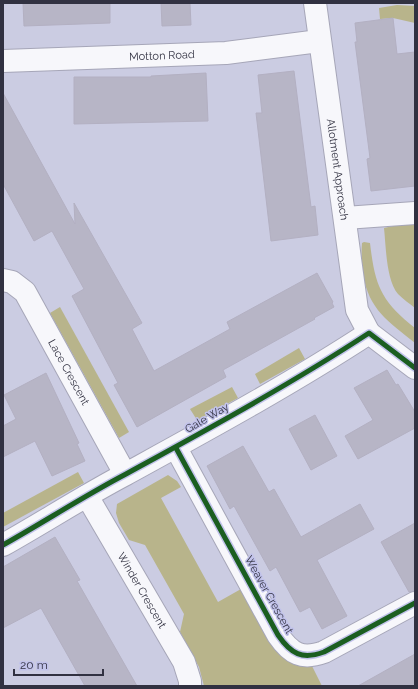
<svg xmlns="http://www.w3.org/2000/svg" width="418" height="689" viewBox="0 0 418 689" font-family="Raleway,sans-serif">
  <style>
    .green { fill: #b8b48b }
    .building { fill: #b7b5c6; stroke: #b3b0c2 }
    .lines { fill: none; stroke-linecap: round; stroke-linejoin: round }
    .minor-casing { stroke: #a6a6b8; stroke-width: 24 }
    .minor { stroke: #f7f7fb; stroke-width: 22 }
    .cycleway-casing { stroke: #c2c3eb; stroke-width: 8 }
    .cycleway { stroke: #1b5e20; stroke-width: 5 }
    .labels { text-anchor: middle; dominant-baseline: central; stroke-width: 3; stroke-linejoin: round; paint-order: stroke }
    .street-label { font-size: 11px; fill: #313141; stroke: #c2c3eb }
  </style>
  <rect width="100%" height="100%" fill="#cbcce2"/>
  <!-- green -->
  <g class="green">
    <polygon points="397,5 415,6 415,23 393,18 380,19 379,8"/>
    <path d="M407,223L415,224V308C410,304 403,299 398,294C386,280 386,246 384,228Z"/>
    <path d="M364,242L370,243C375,286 381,301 415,328V343C388,321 369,310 363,274C362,263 361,254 362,243Z"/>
    <polygon points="60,307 129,432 119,438 50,313"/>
    <polygon points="299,348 305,359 260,384 255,374"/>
    <polygon points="232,387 238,398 197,420 190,409"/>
    <polygon points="78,472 84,483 3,527 3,513"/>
    <polygon points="168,475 177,481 181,487 161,498 218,602 241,589 312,666 322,686 204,686 199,667 180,632 184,614 145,545 129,540 119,523 116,513 117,504"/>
  </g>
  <!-- building -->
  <g class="building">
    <polygon points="23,3 110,3 110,23 24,26"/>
    <polygon points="161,3 190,3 191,25 162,26"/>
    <polygon points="393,18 397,54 415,52 415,186 371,191 367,159 370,158 355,42 357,42 355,23"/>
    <polygon points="294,71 311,207 315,206 318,235 271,241 256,113 262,113 258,75"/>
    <polygon points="206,73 208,121 74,124 74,77 151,77 151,76"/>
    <polygon points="3,93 75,224 74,203 142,323 132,329 154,371 230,329 227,322 317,273 333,302 332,303 334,307 314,318 315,319 223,370 226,377 137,427 114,385 118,383 72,296 84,289 52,231 34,241 3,184"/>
    <polygon points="387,370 396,385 398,384 415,412 415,428 358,459 345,436 373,420 354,388"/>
    <polygon points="46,373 79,443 77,444 85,461 52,476 35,441 3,457 3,426 16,419 4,395"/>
    <polygon points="315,415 337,456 311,470 289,429"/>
    <polygon points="243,446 269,492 274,489 301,537 360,504 374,529 317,560 347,616 322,629 310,607 300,612 276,567 270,571 234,506 230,509 207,466"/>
    <polygon points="415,523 415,591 409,592 381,542"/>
    <polygon points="55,537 80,580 77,581 137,686 85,686 41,608 3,628 3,567"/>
    <polygon points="415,654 415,686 358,686"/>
  </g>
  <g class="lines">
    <!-- minor casing -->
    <g class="minor-casing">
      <g id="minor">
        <path id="s1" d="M315,3L357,310L369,333"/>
        <path id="s2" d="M3,61L226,53L319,41"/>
        <polyline points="345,218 415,213"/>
        <path id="s3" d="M3,280L12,282L25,292L125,474"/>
        <path d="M176,448L278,635C291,654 302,660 324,652L415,603"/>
        <path id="s4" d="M87,496L184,662L190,681V686"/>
        <path d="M3,545C44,522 84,496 126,474C208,429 291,384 369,333L415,368"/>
      </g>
    </g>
    <!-- minor -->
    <use href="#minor" class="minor"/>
    <!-- cycleway casing -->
    <g class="cycleway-casing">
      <g id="cycleway">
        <path d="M176,448L278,635C291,654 302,660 324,652L415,603"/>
        <path d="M3,545C44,522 84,496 126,474C208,429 291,384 369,333L415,368"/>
      </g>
    </g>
    <!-- cycleway -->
    <use href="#cycleway" class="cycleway"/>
  </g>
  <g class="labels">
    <!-- street labels -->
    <g class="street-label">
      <text stroke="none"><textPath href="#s2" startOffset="159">Motton Road</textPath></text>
      <text stroke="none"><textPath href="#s1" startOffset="168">Allotment Approach</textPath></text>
      <text stroke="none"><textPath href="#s3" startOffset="117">Lace Crescent</textPath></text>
      <text transform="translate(207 418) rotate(-30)">Gale Way</text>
      <text stroke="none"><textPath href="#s4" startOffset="109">Winder Crescent</textPath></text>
      <text transform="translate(269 595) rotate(61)">Weaver Crescent</text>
    </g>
  </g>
  <!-- border -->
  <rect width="418" height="689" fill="none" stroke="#313141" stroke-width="8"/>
  <!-- scale -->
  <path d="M14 669v6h89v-6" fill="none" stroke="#313141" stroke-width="2"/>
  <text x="20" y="669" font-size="12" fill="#313141" stroke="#c2c3eb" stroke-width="3" paint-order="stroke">20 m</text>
</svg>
